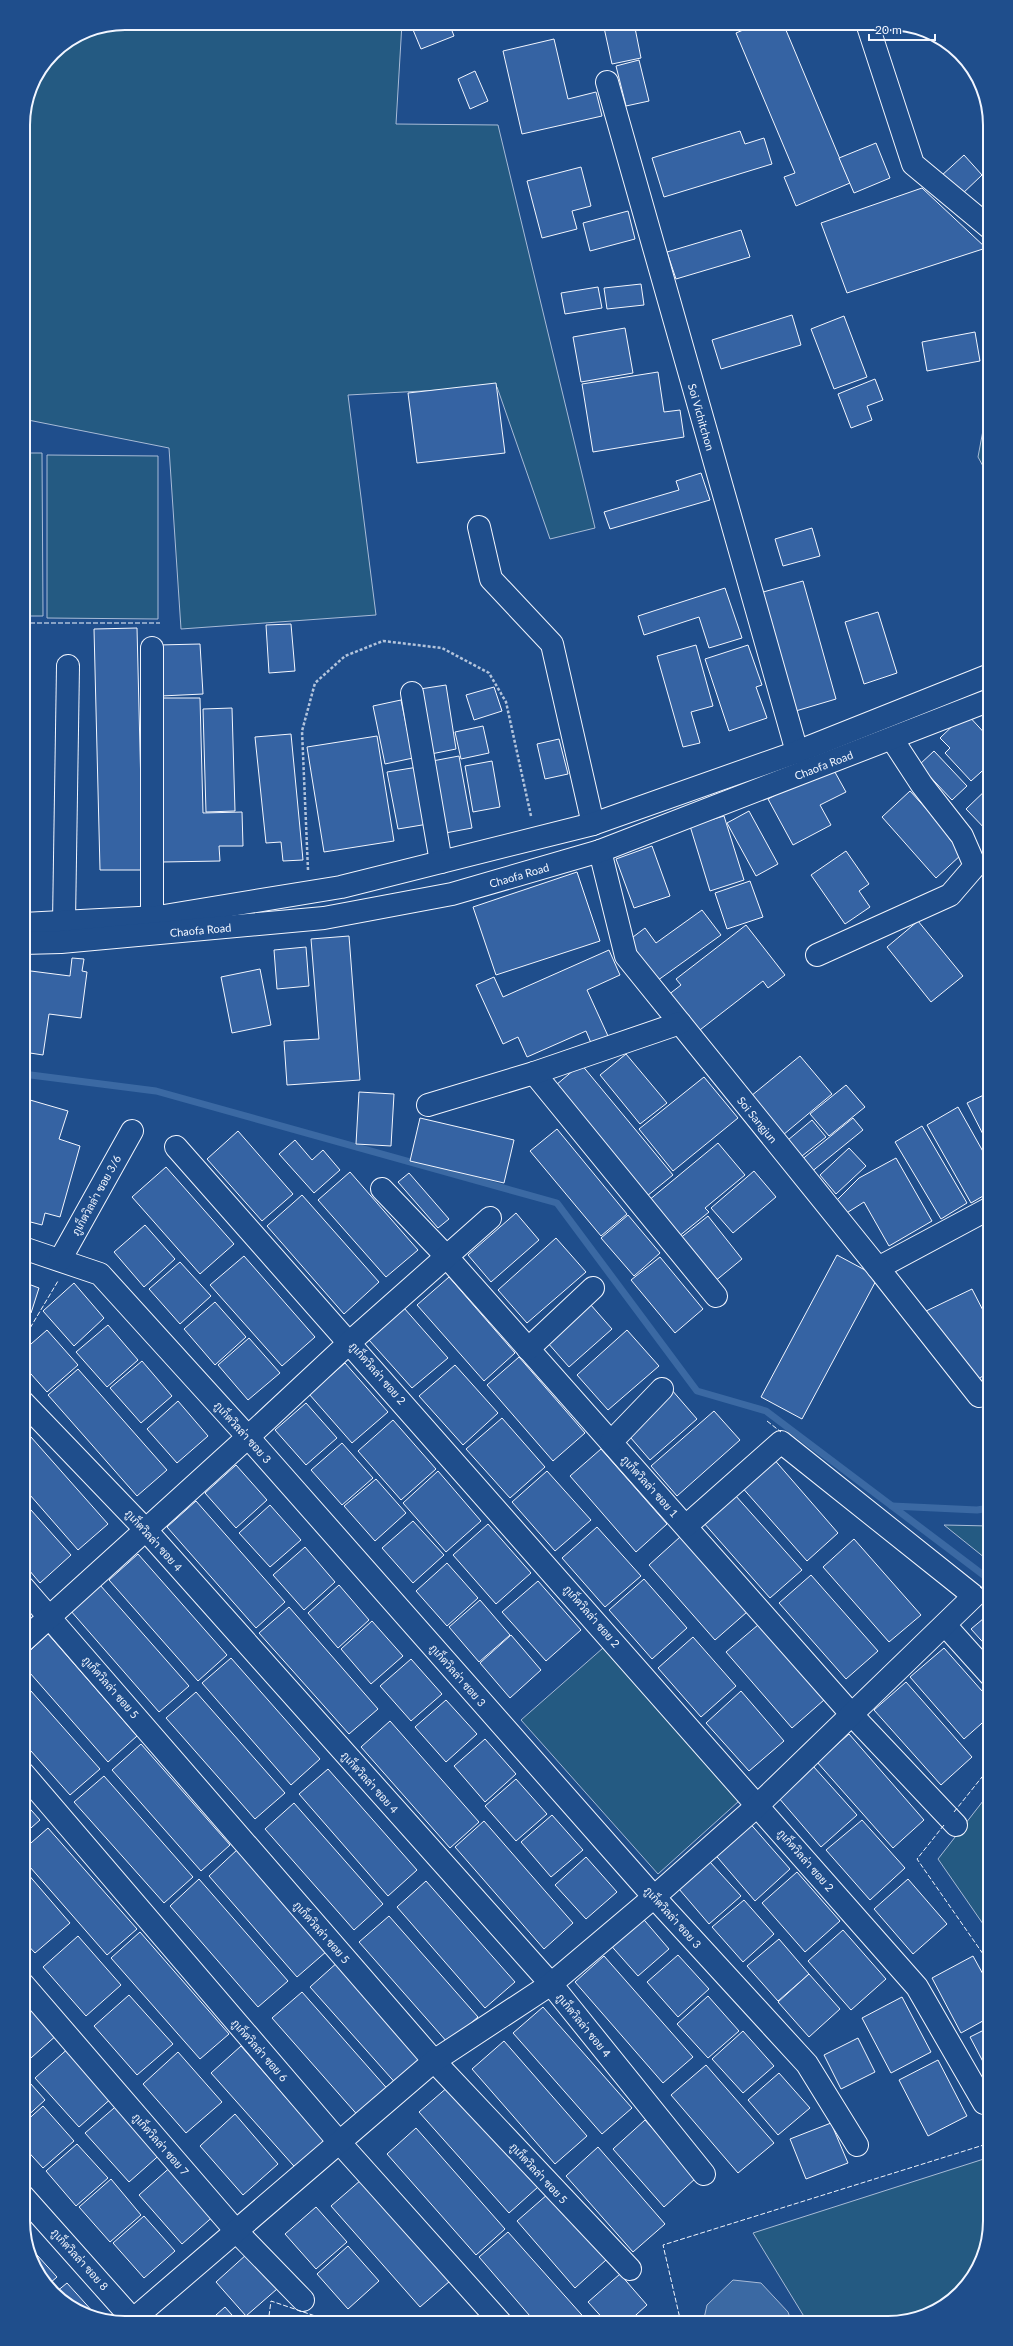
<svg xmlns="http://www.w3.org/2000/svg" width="1013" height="2346" viewBox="0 0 1013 2346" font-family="Lato,Sarabun,sans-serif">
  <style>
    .green { fill: #245a82; stroke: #a8bbd7 }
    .water { fill: #3b69a3; stroke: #a8bbd7 }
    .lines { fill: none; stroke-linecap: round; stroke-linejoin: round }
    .stream { stroke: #3b69a3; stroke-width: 7 }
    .building { fill: #3563a3; stroke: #f2f6ff }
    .minor-casing { stroke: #f2f6ff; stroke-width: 24 }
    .major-casing { stroke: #f2f6ff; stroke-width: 24 }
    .path { stroke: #b3c4dc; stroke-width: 2.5; stroke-dasharray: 3 2; stroke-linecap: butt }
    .minor { stroke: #1f4e8c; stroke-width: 22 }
    .major { stroke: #1f4e8c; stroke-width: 22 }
    .fence { stroke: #f2f6ff; stroke-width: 1; stroke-dasharray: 5 2; stroke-linecap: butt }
    .labels { text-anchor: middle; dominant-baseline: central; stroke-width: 3; stroke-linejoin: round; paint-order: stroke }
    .street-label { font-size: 11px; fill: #f2f6ff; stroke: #1f4e8c }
    .rim { fill: none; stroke: #f2f6ff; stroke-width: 2 }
  </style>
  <rect width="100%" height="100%" fill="#1f4e8c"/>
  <!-- green -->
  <g class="green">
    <polygon points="125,23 402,23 396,124 498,125 595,528 550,539 497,387 348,395 376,615 181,629 169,448 23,419 23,119 33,80 53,53 86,31"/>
    <polygon points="990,393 990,479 978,457"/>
    <polygon points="23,453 42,453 43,616 23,616"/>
    <polygon points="47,455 158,456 158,619 47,618"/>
    <polygon points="944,1525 990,1526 990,1562"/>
    <polygon points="603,1648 739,1801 658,1874 521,1720"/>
    <polygon points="990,1792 990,1934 938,1859"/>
    <polygon points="990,2157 990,2221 973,2278 950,2302 921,2317 888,2323 808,2323 753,2233"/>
  </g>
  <!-- water -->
  <polygon class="water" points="733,2280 761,2283 788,2312 792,2323 703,2323 707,2305"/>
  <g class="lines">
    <!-- stream -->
    <g class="stream">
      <polyline points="23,1074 156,1091 557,1203 697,1391 766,1411 990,1580"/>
      <polyline points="892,1506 977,1510 990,1508"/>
    </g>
  </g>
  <!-- building -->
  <g class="building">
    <polygon points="415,23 449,23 454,36 421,49 411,25"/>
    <polygon points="603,23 634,23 641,58 612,64"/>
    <polygon points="760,23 783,23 850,183 796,206 784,177 795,173 736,33"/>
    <polygon points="554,39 568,99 596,92 602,116 522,134 503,51"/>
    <polygon points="639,60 649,101 626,106 616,66"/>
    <polygon points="475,71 488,101 470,109 458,79"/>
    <polygon points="740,131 745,144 764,138 772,164 664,197 652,158"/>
    <polygon points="876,143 890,178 854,193 839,158"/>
    <polygon points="964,155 982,175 960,196 941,176"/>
    <polygon points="581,167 591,206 572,211 577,229 542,238 527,181"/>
    <polygon points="922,188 986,248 847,293 821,223"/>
    <polygon points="628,211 635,239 590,251 583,223"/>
    <polygon points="741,230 750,257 676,279 667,252"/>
    <polygon points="641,284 644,305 607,309 604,288"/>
    <polygon points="598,287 602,308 565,314 561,293"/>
    <polygon points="792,315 801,345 721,369 712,340"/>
    <polygon points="844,316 867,377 834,389 811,329"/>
    <polygon points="625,328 633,373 581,382 573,337"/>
    <polygon points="975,332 980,361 927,371 922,342"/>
    <polygon points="658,372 664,412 680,410 684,437 593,452 582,384"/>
    <polygon points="875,379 883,400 867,406 872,420 851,428 838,394"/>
    <polygon points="496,383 505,453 417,463 408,393"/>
    <polygon points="701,473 710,500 610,529 604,512 679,490 676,481"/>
    <polygon points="812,528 820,556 783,566 775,539"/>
    <polygon points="803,581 836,699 789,713 756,594"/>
    <polygon points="725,588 742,638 709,648 699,617 644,635 638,616"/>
    <polygon points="878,612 897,673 864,684 845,622"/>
    <polygon points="291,624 295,671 269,673 266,625"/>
    <polygon points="137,628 143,870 100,870 94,629"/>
    <polygon points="23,640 30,640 29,812 23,812"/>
    <polygon points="200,644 203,694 161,696 158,645"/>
    <polygon points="696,645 713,706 691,712 700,743 683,747 657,656"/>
    <polygon points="748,645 762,685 756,687 767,718 729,731 705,659"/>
    <polygon points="446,685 456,749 431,754 420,689"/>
    <polygon points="494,687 502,711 474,720 466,695"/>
    <polygon points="158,698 200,698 203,813 242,812 243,846 219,846 220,861 163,862"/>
    <polygon points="401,700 413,758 385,764 373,706"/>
    <polygon points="232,708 235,811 206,812 203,709"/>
    <polygon points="966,713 990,739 990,764 971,781 945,753 950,748 940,738"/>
    <polygon points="483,726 489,753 461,759 455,732"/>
    <polygon points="291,734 303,860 283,861 281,842 266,843 255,737"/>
    <polygon points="377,736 394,841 324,852 307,747"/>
    <polygon points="559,739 568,774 545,779 537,744"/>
    <polygon points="934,751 967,786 952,800 919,765"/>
    <polygon points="459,756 472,828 440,834 427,762"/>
    <polygon points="492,761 500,807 473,812 465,766"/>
    <polygon points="831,765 846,792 820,805 831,825 793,845 768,799"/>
    <polygon points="418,767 428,824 398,829 387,772"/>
    <polygon points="990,786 990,834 966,809"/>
    <polygon points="910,791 951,836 949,838 962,854 936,878 882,817"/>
    <polygon points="749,811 778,864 756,876 727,823"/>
    <polygon points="724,816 744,880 710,891 690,826"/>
    <polygon points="652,846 670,896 634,908 616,859"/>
    <polygon points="846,851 869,884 859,891 870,907 845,924 811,875"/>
    <polygon points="577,872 600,941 496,975 473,907"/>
    <polygon points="750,881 763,917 727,929 715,893"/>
    <polygon points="702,910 721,935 654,983 625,943 645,928 656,943"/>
    <polygon points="918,921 963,976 931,1002 887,947"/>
    <polygon points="746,925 785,975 768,988 763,981 696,1033 663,999 681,985 676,979"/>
    <polygon points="349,936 360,1080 287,1085 284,1041 319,1039 311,939"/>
    <polygon points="306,947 309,986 277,989 274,950"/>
    <polygon points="609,950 620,975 587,990 608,1036 591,1043 586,1031 527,1057 518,1037 503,1044 476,985 494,977 503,997"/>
    <polygon points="72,958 84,959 82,971 87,972 81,1018 49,1014 43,1055 30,1053 27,1072 23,1071 23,970 70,976"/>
    <polygon points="260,969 271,1025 232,1033 221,977"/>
    <polygon points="626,1054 667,1103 640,1124 600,1075"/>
    <polygon points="800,1056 832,1094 783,1135 751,1096"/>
    <polygon points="581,1064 673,1175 647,1196 556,1085"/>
    <polygon points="704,1077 738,1118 673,1171 639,1129"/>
    <polygon points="846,1085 865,1107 829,1136 810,1114"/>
    <polygon points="359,1092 394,1094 391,1146 356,1144"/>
    <polygon points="990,1092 990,1148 967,1103"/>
    <polygon points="30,1100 68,1111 59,1139 80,1146 60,1217 45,1213 42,1225 23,1220 23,1124"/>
    <polygon points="958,1107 990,1164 990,1192 971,1203 927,1125"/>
    <polygon points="420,1118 514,1140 504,1183 410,1161"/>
    <polygon points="853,1118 863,1130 810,1173 800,1161"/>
    <polygon points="812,1120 826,1137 802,1156 788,1140"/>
    <polygon points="922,1126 967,1203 941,1219 895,1142"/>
    <polygon points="557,1129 627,1214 601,1236 530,1151"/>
    <polygon points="238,1131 293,1194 262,1221 207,1159"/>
    <polygon points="295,1140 312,1160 323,1150 340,1170 314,1193 279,1154"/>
    <polygon points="718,1143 745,1175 705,1208 709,1212 678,1237 648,1201"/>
    <polygon points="849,1148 866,1166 836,1194 820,1175"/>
    <polygon points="896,1158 932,1221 889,1246 864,1202 845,1214 836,1201 859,1178"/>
    <polygon points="166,1167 234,1244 200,1274 132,1197"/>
    <polygon points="754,1171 776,1197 733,1233 711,1208"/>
    <polygon points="350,1172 418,1250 386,1277 318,1200"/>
    <polygon points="409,1173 449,1219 438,1228 398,1182"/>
    <polygon points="302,1195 379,1282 344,1314 267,1226"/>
    <polygon points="516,1213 539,1240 491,1282 468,1255"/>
    <polygon points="628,1215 660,1253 634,1276 601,1238"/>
    <polygon points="708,1216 742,1259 714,1282 679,1239"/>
    <polygon points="145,1225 175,1259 144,1287 114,1252"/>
    <polygon points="556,1238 586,1272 527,1323 498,1290"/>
    <polygon points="837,1255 878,1277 802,1419 761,1397"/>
    <polygon points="244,1256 315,1337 282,1366 210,1285"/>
    <polygon points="660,1257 703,1309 675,1333 631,1280"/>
    <polygon points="180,1262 211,1296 180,1324 149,1289"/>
    <polygon points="449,1277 515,1353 484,1381 417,1305"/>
    <polygon points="23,1282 39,1288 31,1313 23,1310"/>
    <polygon points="74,1283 104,1318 74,1346 43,1311"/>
    <polygon points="972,1289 990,1324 990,1370 974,1383 924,1312"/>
    <polygon points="215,1302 246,1337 215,1365 184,1329"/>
    <polygon points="590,1304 612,1329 569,1367 547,1342"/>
    <polygon points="404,1308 448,1358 412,1388 369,1340"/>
    <polygon points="108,1325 138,1360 107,1387 76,1352"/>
    <polygon points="47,1330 78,1365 47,1392 23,1365 23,1351"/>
    <polygon points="627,1330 659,1366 608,1410 577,1375"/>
    <polygon points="249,1338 280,1373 248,1400 218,1365"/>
    <polygon points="519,1357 585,1433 553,1461 487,1385"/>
    <polygon points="142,1361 172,1396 141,1423 110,1388"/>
    <polygon points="345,1363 388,1412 352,1443 309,1394"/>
    <polygon points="455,1365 498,1413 463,1445 419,1396"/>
    <polygon points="78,1369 167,1470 137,1496 48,1395"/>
    <polygon points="671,1389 697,1419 650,1460 624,1430"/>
    <polygon points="178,1401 208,1436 177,1463 147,1429"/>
    <polygon points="306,1403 337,1438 306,1465 275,1430"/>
    <polygon points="714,1411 740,1440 677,1496 651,1466"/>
    <polygon points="502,1418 545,1467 510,1498 466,1449"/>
    <polygon points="393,1420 436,1469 401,1500 358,1451"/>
    <polygon points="23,1428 108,1524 78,1550 23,1487"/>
    <polygon points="342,1443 373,1478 342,1505 311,1470"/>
    <polygon points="601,1449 667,1524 636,1552 570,1476"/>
    <polygon points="772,1457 838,1533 807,1561 740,1485"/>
    <polygon points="236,1465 267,1500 236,1528 205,1493"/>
    <polygon points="438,1471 481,1521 446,1552 403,1503"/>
    <polygon points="547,1471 591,1520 555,1551 512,1502"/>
    <polygon points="376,1479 406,1513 375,1541 344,1506"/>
    <polygon points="735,1495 802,1570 770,1598 703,1522"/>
    <polygon points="23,1501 71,1555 40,1583 23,1563"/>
    <polygon points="196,1501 285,1602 256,1628 167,1527"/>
    <polygon points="270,1505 301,1540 270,1567 239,1533"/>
    <polygon points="413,1521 444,1555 413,1583 382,1548"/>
    <polygon points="488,1524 531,1573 496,1604 453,1555"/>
    <polygon points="597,1527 641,1576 605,1607 562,1558"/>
    <polygon points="680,1537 747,1612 715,1640 649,1565"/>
    <polygon points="854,1539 921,1615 889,1642 823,1567"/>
    <polygon points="305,1547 335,1582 304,1610 273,1575"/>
    <polygon points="138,1554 227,1655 198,1681 109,1580"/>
    <polygon points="447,1563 478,1598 447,1626 416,1591"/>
    <polygon points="811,1575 878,1651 846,1679 779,1603"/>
    <polygon points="644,1579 687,1628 652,1659 609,1610"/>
    <polygon points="538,1581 581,1630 546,1661 502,1612"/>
    <polygon points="100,1585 189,1686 159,1712 70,1610"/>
    <polygon points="339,1585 369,1620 338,1648 308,1613"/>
    <polygon points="480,1600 510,1635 479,1662 449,1627"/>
    <polygon points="289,1607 378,1709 349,1734 259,1633"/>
    <polygon points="990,1613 990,1650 971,1629"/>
    <polygon points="372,1621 403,1656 371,1684 341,1649"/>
    <polygon points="758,1625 824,1700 792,1728 726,1652"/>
    <polygon points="48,1634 137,1736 108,1762 23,1665 23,1657"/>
    <polygon points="511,1635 541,1670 510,1698 480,1663"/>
    <polygon points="693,1637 736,1686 701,1717 658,1668"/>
    <polygon points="944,1648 990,1700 990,1716 964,1739 910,1677"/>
    <polygon points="231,1658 320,1759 291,1785 202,1683"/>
    <polygon points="411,1659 442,1694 411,1721 380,1686"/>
    <polygon points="23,1682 100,1769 70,1795 23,1742"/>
    <polygon points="906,1682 972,1757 941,1785 874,1710"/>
    <polygon points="741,1691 784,1741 749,1771 706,1723"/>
    <polygon points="196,1692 285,1793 255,1819 166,1718"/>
    <polygon points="446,1700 477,1734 446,1762 415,1727"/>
    <polygon points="390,1721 479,1822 450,1848 361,1747"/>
    <polygon points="849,1734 924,1820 893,1848 817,1762"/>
    <polygon points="485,1739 516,1774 485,1802 454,1766"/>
    <polygon points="141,1744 230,1845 201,1871 112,1770"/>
    <polygon points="813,1766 857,1815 821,1847 778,1797"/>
    <polygon points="328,1769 417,1870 388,1896 299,1794"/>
    <polygon points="104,1776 193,1877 164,1903 74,1802"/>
    <polygon points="516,1779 547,1814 516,1841 485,1806"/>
    <polygon points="23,1801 40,1820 23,1835"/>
    <polygon points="294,1803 383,1904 354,1930 265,1829"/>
    <polygon points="552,1815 583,1850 551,1877 521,1842"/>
    <polygon points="747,1820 790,1869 755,1901 712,1851"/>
    <polygon points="862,1820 905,1868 870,1900 826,1850"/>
    <polygon points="484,1821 573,1923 544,1949 455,1847"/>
    <polygon points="48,1828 137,1929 107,1955 23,1859 23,1850"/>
    <polygon points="238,1849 327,1951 297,1977 209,1876"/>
    <polygon points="586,1857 617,1892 586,1919 555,1885"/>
    <polygon points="710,1862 741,1896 709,1924 679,1889"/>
    <polygon points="797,1872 840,1921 805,1952 762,1903"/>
    <polygon points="27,1873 70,1923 35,1953 23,1940 23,1877"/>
    <polygon points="199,1879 288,1981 258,2007 170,1906"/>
    <polygon points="908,1879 947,1924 913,1954 874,1909"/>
    <polygon points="426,1881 515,1982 485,2008 397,1907"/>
    <polygon points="744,1900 774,1934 743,1962 712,1927"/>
    <polygon points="639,1914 669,1949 638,1976 607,1941"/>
    <polygon points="389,1916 478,2017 448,2043 359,1942"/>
    <polygon points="843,1930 886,1979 851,2010 808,1961"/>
    <polygon points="140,1932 229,2034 200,2059 111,1958"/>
    <polygon points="78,1936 121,1985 86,2016 43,1967"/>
    <polygon points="779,1939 809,1974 778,2001 747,1966"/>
    <polygon points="678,1955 709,1989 678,2017 647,1982"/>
    <polygon points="604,1956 693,2057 663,2083 575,1982"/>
    <polygon points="973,1956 990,1987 990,2017 961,2033 932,1978"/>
    <polygon points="339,1961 428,2062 399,2087 310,1987"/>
    <polygon points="809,1974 840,2009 809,2037 778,2002"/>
    <polygon points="302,1992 391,2093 361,2119 272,2018"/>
    <polygon points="23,1994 58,2034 23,2065"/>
    <polygon points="129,1995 173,2044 137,2075 94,2026"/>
    <polygon points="708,1996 739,2031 708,2058 677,2024"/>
    <polygon points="902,1997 931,2052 891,2073 862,2018"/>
    <polygon points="543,2007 632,2108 602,2134 513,2033"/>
    <polygon points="990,2027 990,2075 970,2037"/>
    <polygon points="743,2031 774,2066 743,2093 712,2059"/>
    <polygon points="858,2038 875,2072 841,2089 824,2055"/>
    <polygon points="504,2041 587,2136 555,2164 472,2069"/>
    <polygon points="71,2046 114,2096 79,2127 35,2078"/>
    <polygon points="241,2046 330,2148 301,2174 211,2073"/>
    <polygon points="178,2052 222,2102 186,2133 143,2084"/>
    <polygon points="938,2060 967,2116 928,2136 899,2080"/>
    <polygon points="706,2065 774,2143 738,2173 671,2095"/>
    <polygon points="779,2073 810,2108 778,2135 748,2100"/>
    <polygon points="23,2075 45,2100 23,2120"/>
    <polygon points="449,2086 538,2187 509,2213 419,2112"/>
    <polygon points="121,2102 164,2151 129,2182 85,2133"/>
    <polygon points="43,2106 74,2141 43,2168 23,2146 23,2124"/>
    <polygon points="235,2114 278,2164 243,2195 200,2146"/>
    <polygon points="645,2120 696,2178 664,2207 613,2149"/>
    <polygon points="831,2123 848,2163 806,2179 790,2139"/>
    <polygon points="416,2128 505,2229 476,2255 387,2154"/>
    <polygon points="77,2144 108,2178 76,2206 46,2171"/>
    <polygon points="598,2147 665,2224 633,2252 566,2176"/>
    <polygon points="174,2164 217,2213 182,2244 139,2195"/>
    <polygon points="111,2179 141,2215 110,2242 79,2207"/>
    <polygon points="361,2180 450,2281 420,2307 331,2206"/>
    <polygon points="548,2194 606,2260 575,2288 517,2221"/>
    <polygon points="316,2207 347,2242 316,2269 285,2234"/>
    <polygon points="144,2216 175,2251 144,2278 113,2243"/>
    <polygon points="508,2232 589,2323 536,2323 479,2257"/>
    <polygon points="27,2244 57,2277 50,2283 29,2254"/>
    <polygon points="348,2246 379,2281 348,2309 317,2274"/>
    <polygon points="247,2254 277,2289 246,2316 216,2282"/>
    <polygon points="620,2274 647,2305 627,2323 607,2323 588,2302"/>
    <polygon points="67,2283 94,2313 63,2302 56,2292"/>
    <polygon points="225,2307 239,2323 207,2323"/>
  </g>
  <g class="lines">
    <!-- minor casing -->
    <g class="minor-casing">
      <g id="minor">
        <polyline points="867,23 913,164 990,228"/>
        <path id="s1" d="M607,82L797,752"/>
        <polyline points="479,527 491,579 552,644 593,824"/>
        <polyline points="152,648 152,917"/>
        <polyline points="412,693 441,862"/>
        <path id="s2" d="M600,851L626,956L878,1268L990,1208"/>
        <polyline points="64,922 68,666"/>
        <polyline points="817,955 950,895 975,866 962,836 922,785 892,739"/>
        <polyline points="534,1073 716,1296"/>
        <polyline points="428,1105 534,1073 680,1023"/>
        <polyline points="176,1147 917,1987 984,2103"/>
        <polyline points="382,1189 447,1257 853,1716 956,1825"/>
        <polyline points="23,1248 100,1274 248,1437 654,1897 807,2064 857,2145"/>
        <polyline points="60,1260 132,1131"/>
        <polyline points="878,1268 979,1396 990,1390"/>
        <polyline points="528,1349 593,1288"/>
        <polyline points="23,1402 145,1529 551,1984 704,2174"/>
        <polyline points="611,1442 662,1389"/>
        <polyline points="23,1587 434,2061 630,2269"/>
        <polyline points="945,1625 990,1675"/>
        <polyline points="23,1641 248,1437 350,1342 490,1218"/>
        <polyline points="23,1773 339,2142 501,2323"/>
        <polyline points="23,1984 236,2231 303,2300"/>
        <polyline points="23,2196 136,2323"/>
        <polyline points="129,2323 434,2061 551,1984 654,1897 758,1805 974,1596 781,1442 686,1526"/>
      </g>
    </g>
    <!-- major casing -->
    <g class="major-casing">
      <g id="major">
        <polyline points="23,924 158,917 341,887 593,824 797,752 990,675"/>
        <path id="s3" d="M23,943L61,942L324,918L452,894L600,851L990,700"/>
      </g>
    </g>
    <!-- path -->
    <polyline class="path" points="308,870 302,731 315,683 345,656 383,641 442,648 489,673 506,702 531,816"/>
    <!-- minor -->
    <use href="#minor" class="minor"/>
    <!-- major -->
    <use href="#major" class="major"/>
    <!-- fence -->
    <g class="fence">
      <polyline points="23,623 160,623"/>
      <polyline points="23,1340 58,1281"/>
      <polyline points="767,1421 781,1432"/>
      <polyline points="980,1587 990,1595"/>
      <polyline points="954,1812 990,1767"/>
      <polyline points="944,1825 917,1859 990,1964"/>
      <polyline points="268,2323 271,2301 336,2323"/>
      <polyline points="681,2323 663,2245 990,2143"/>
    </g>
  </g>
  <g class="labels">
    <!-- street labels -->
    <g class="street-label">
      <text stroke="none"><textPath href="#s1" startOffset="348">Soi Vichitchon</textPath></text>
      <text stroke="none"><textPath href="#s3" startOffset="826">Chaofa Road</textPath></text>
      <text stroke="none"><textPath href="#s3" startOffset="502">Chaofa Road</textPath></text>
      <text stroke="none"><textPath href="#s3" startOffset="178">Chaofa Road</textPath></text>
      <text stroke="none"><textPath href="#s2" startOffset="318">Soi Sangjun</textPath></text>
      <text transform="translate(96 1195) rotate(-61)">ภูเก็ตวิลล่า ซอย 3/6</text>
      <text transform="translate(378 1373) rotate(49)">ภูเก็ตวิลล่า ซอย 2</text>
      <text transform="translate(243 1432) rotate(48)">ภูเก็ตวิลล่า ซอย 3</text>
      <text transform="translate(650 1486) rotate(48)">ภูเก็ตวิลล่า ซอย 1</text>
      <text transform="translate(154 1540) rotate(48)">ภูเก็ตวิลล่า ซอย 4</text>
      <text transform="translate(592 1616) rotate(49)">ภูเก็ตวิลล่า ซอย 2</text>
      <text transform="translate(458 1675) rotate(49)">ภูเก็ตวิลล่า ซอย 3</text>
      <text transform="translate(111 1687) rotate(49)">ภูเก็ตวิลล่า ซอย 5</text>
      <text transform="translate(370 1782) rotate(48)">ภูเก็ตวิลล่า ซอย 4</text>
      <text transform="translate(806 1860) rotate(49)">ภูเก็ตวิลล่า ซอย 2</text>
      <text transform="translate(673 1917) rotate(48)">ภูเก็ตวิลล่า ซอย 3</text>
      <text transform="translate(322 1932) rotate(49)">ภูเก็ตวิลล่า ซอย 5</text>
      <text transform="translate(584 2025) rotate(51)">ภูเก็ตวิลล่า ซอย 4</text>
      <text transform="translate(260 2050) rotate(49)">ภูเก็ตวิลล่า ซอย 6</text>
      <text transform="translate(161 2144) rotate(49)">ภูเก็ตวิลล่า ซอย 7</text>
      <text transform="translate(539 2173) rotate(47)">ภูเก็ตวิลล่า ซอย 5</text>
      <text transform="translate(80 2259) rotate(48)">ภูเก็ตวิลล่า ซอย 8</text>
    </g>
  </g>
  <!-- crop -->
  <path d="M0 0H1013V2346H0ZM125 30H888A95 95 0 0 1 983 125V2221A95 95 0 0 1 888 2316H125A95 95 0 0 1 30 2221V125A95 95 0 0 1 125 30Z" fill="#1f4e8c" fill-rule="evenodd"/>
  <path class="rim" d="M125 30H888A95 95 0 0 1 983 125V2221A95 95 0 0 1 888 2316H125A95 95 0 0 1 30 2221V125A95 95 0 0 1 125 30Z"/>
  <!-- scale -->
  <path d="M869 34v6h66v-6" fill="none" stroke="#f2f6ff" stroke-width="2"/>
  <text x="875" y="34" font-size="12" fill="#f2f6ff" stroke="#1f4e8c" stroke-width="3" paint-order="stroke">20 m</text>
</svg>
